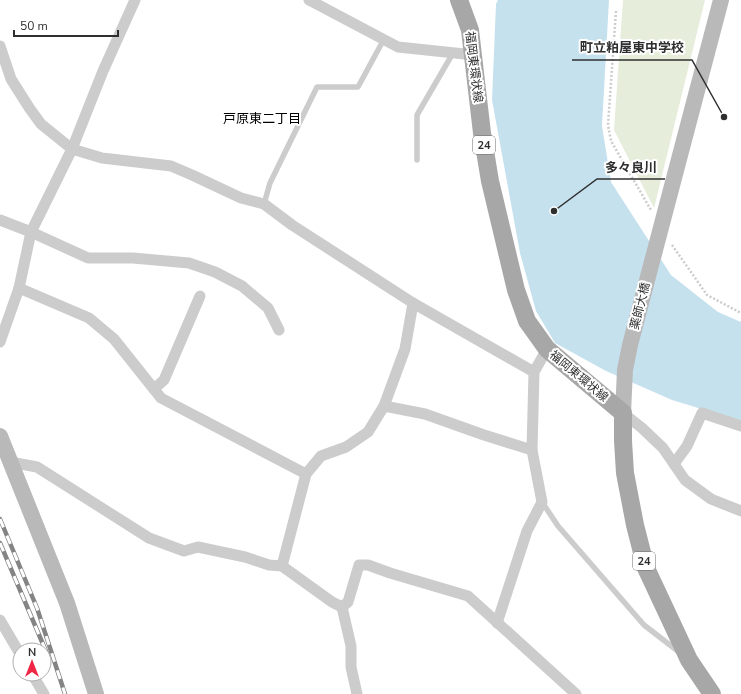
<svg xmlns="http://www.w3.org/2000/svg" width="741" height="694" viewBox="0 0 741 694" font-family="'Nunito Sans','Noto Sans JP',sans-serif">
  <style>
    .green { fill: #e6eddb }
    .water { fill: #c6e1ee }
    .lines { fill: none; stroke-linecap: round; stroke-linejoin: round }
    .path { stroke: #ccc; stroke-width: 2.5; stroke-dasharray: 2 2; stroke-linecap: butt }
    .lane { stroke: #ccc; stroke-width: 5.5 }
    .street { stroke: #ccc; stroke-width: 11 }
    .secondary { stroke: #b9b9b9; stroke-width: 16 }
    .primary { stroke: #a7a7a7; stroke-width: 18 }
    .rail-casing { stroke: #848484; stroke-width: 4.5 }
    .rail { stroke: #fff; stroke-width: 3; stroke-dasharray: 9; stroke-linecap: butt }
    .labels { text-anchor: middle; dominant-baseline: central; stroke-width: 4; stroke-linejoin: round; paint-order: stroke }
    .shield { fill: #fff; stroke: #6d6d6d; stroke-width: 1 }
    .shield-label { font-size: 11px; font-weight: bold; fill: #2f2f2f }
    .street-label { font-size: 12px; fill: #2f2f2f; stroke: #fff }
    .neighbourhood-label { font-size: 13px; fill: #000; stroke: #fff }
    .leader { fill: none; stroke: #2f2f2f; stroke-width: 1.5 }
    .callout-dot { fill: #2f2f2f; stroke: #fff; stroke-width: 1.5 }
    .callout-label { font-size: 13px; text-anchor: middle; font-weight: bold; fill: #2f2f2f; stroke: #fff; stroke-width: 4; stroke-linejoin: round; paint-order: stroke }
  </style>
  <rect width="100%" height="100%" fill="#fff"/>
  <!-- green -->
  <polygon class="green" points="623,0 705,0 654,208 614,130"/>
  <!-- water -->
  <polygon class="water" points="498,0 609,0 602,126 611,182 671,275 718,312 741,322 741,421 672,400 606,371 555,343 536,311 520,253 492,100 496,4"/>
  <g class="lines">
    <!-- path -->
    <g class="path">
      <polyline points="616,11 608,125 611,141 651,210"/>
      <polyline points="672,245 707,295 741,313"/>
    </g>
    <!-- lane -->
    <g class="lane">
      <polyline points="417,160 417,115 453,53"/>
      <polyline points="264,204 270,183 317,87 358,87 384,39"/>
      <polyline points="542,502 558,526 644,625 679,652"/>
    </g>
    <!-- street -->
    <g class="street">
      <polyline points="309,0 398,47 474,55"/>
      <polyline points="0,46 11,79 30,109 41,124 72,149 102,158 171,166 192,175 241,198 264,204 292,225 413,303 534,372"/>
      <polyline points="0,220 31,232 88,258 133,258 189,263 215,272 242,286 268,308 279,330"/>
      <polyline points="19,288 89,318 114,339 161,398 306,474"/>
      <polyline points="0,342 19,288 31,232 72,149 103,71 135,0"/>
      <polyline points="154,389 164,380 200,296"/>
      <polyline points="384,406 425,414 484,435 532,450"/>
      <polyline points="623,413 642,428 663,448 685,480 711,499 741,511"/>
      <polyline points="10,462 37,467 149,538 184,551 198,547 245,557 269,565 282,566 332,602 342,607 348,602 359,565 368,565 390,573 468,596 576,694"/>
      <polyline points="674,464 687,446 702,413 741,426"/>
      <polyline points="282,566 306,474 321,456 346,447 368,432 384,406 405,349 413,303"/>
      <polyline points="342,607 351,646 351,667 357,694"/>
      <polyline points="0,620 20,654"/>
      <polyline points="497,623 527,531 542,502 532,450 534,372 547,349"/>
      <polyline points="32,674 44,694"/>
    </g>
    <!-- secondary -->
    <g class="secondary">
      <polyline points="623,413 625,370 630,345 721,0"/>
      <polyline points="0,436 67,603 96,694"/>
    </g>
    <!-- primary -->
    <polyline class="primary" points="459,0 470,30 482,133 490,181 516,290 527,321 547,349 623,413 623,441 625,473 635,525 646,568 689,660 712,694"/>
    <!-- rail casing -->
    <g class="rail-casing">
      <g id="rail">
        <polyline points="0,519 37,608 65,694"/>
        <polyline points="0,543 48,656"/>
      </g>
    </g>
    <!-- rail -->
    <use href="#rail" class="rail"/>
  </g>
  <g class="labels">
    <!-- shield labels -->
    <g class="shield">
      <rect x="473" y="136" width="22" height="18" rx="3"/>
      <rect x="633" y="552" width="22" height="18" rx="3"/>
    </g>
    <g class="shield-label">
      <text x="484" y="145">24</text>
      <text x="644" y="561">24</text>
    </g>
    <!-- street labels -->
    <g class="street-label">
      <text transform="translate(474 67) rotate(83)">福岡東環状線</text>
      <text transform="translate(640 306) rotate(-76)">薬師大橋</text>
      <text transform="translate(579 376) rotate(40)">福岡東環状線</text>
    </g>
    <!-- neighbourhood labels -->
    <g class="neighbourhood-label">
      <text x="262" y="119">戸原東二丁目</text>
    </g>
  </g>
  <!-- callouts -->
  <path class="leader" d="M724 117L692 60H572M554 211L597 179H665"/>
  <g class="callout-dot">
    <circle cx="724" cy="117" r="4"/>
    <circle cx="554" cy="211" r="4"/>
  </g>
  <g class="callout-label">
    <text x="632" y="52">町立粕屋東中学校</text>
    <text x="631" y="172">多々良川</text>
  </g>
  <!-- north arrow -->
  <g transform="translate(32 662)"><circle r="19" fill="#ffffff" stroke="#acacac"/>
  <path d="M0-3L7 15L0 10L-7 15Z" fill="#ef2745"/>
  <text y="-6" font-size="11" font-weight="bold" text-anchor="middle" fill="#2f2f2f">N</text>
  </g>
  <!-- scale -->
  <path d="M14 30v6h104v-6" fill="none" stroke="#2f2f2f" stroke-width="2"/>
  <text x="20" y="30" font-size="12" fill="#2f2f2f" stroke="#ffffff" stroke-width="3" paint-order="stroke">50 m</text>
</svg>
